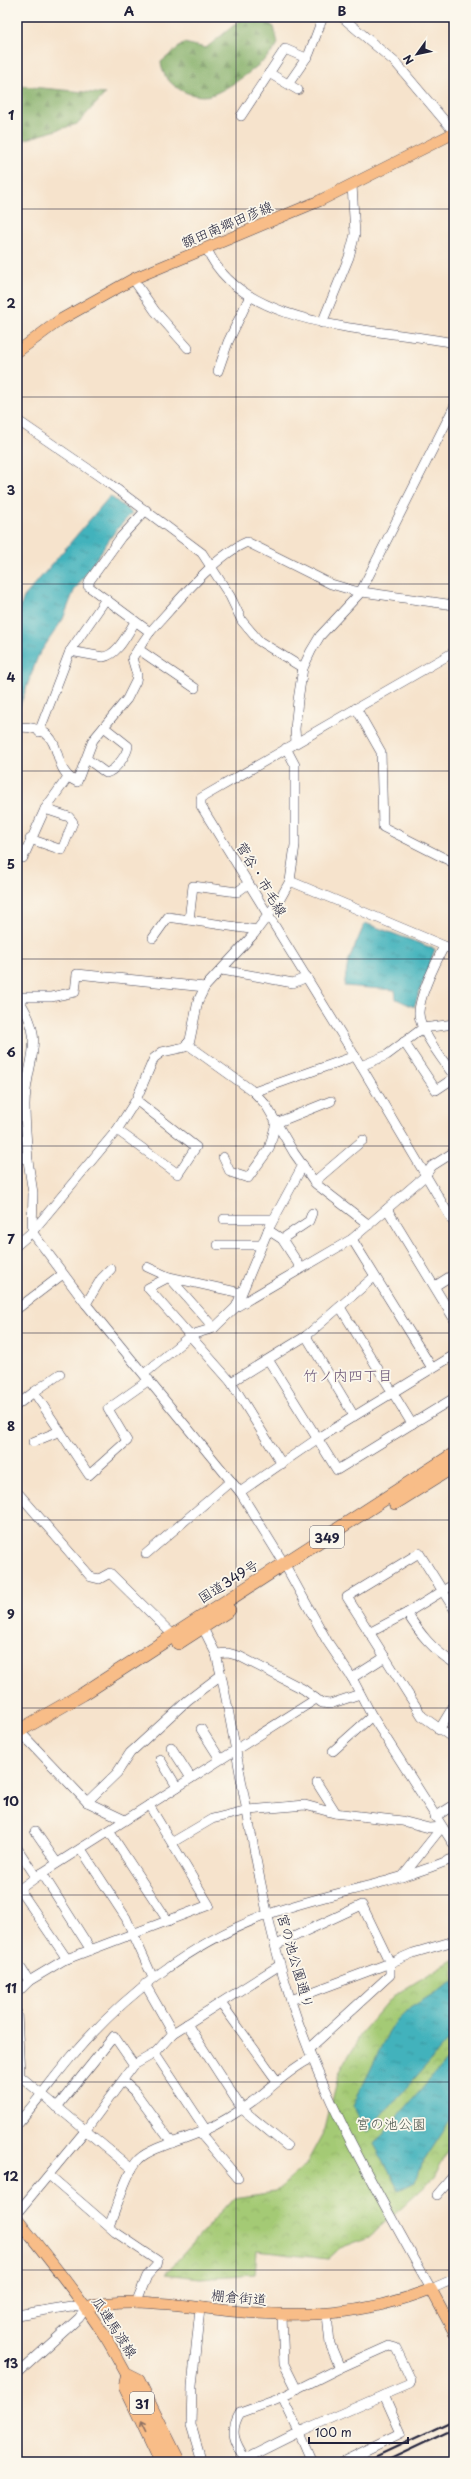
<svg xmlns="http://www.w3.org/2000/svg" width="471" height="2479" viewBox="0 0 471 2479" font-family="'Playpen Sans','Klee One',sans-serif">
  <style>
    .forest { fill: url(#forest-firs); stroke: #526850 }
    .park { fill: url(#park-crowns); stroke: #637658 }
    .water { fill: url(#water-ripples); stroke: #326a7c }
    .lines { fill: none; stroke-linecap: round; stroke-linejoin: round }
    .minor-casing { stroke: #423f51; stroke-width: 10 }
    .major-casing { stroke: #423f51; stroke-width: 12 }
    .highway-casing { stroke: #423f51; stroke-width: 14 }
    .minor { stroke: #fff; stroke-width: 9 }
    .major { stroke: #f8bd88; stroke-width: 11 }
    .highway { stroke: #f8bd88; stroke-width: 13 }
    .rail { stroke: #22223b; stroke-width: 2 }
    .oneway { stroke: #8d7062 }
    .grid { fill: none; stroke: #22223b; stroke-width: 1; stroke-opacity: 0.55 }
    .labels { text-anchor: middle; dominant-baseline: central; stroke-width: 3.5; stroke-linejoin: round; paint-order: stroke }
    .shield { fill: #fbf7ec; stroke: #636270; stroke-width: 1 }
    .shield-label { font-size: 13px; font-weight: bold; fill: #22223b }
    .street-label { font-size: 14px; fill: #22223b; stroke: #fbf7ec }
    .park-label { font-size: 14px; fill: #49544c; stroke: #fbf7ec }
    .neighbourhood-label { font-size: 15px; fill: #685275; stroke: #fbf7ec }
    .neatline { fill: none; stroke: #22223b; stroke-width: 1.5 }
    .grid-label { font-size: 13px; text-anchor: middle; font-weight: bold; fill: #22223b }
  </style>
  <defs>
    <pattern id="forest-firs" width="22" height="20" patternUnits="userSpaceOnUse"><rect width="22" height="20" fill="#83ae66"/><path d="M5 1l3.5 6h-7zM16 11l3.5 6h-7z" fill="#6b8d55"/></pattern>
    <pattern id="park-crowns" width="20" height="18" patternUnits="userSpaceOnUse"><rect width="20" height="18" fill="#a4ca75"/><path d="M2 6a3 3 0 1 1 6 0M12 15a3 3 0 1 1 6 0" fill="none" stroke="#8dad66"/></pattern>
    <pattern id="water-ripples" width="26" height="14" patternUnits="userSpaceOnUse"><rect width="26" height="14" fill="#42b2bc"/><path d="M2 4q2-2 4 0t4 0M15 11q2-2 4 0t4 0" fill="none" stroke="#37909a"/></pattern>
  </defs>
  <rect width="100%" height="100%" fill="#fbf7ec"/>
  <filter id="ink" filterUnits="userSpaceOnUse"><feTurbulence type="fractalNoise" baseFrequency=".025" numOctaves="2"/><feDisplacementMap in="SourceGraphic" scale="8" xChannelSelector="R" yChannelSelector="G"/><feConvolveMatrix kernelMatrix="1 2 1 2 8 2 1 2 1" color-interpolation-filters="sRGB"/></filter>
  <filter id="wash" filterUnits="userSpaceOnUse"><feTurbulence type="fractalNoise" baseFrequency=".012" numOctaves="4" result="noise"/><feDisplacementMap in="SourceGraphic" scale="16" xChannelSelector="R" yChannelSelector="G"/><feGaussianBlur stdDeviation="0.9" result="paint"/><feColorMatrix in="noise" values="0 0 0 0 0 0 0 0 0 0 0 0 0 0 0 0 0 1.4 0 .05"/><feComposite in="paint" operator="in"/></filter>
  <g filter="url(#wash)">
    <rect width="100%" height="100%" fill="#f6e3cc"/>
    <!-- forest -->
    <g class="forest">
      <path d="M244,17H260L274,27L278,43C273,58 226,91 211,95C190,100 162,84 161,62L184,43L206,48Z"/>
      <polygon points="17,85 21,86 105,94 77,124 17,142"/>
    </g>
    <!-- park -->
    <polygon class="park" points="454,1959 454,2139 434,2177 369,2237 340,2248 328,2259 257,2251 255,2274 200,2278 165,2274 234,2198 275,2192 305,2166 325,2129 339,2073 362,2032 393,1996"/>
    <!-- water -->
    <g class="water">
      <polygon points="110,496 132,513 116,530 74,591 63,619 38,656 19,708 17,708 17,616 24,597"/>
      <polygon points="365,923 435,949 414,1007 396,999 395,990 344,986 348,962"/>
      <polygon points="454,1981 454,2034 367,2132 353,2106 391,2027 410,2008"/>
      <polygon points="454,2052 454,2115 420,2167 415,2182 399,2190 374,2144"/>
    </g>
  </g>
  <g filter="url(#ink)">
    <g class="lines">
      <!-- minor casing -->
      <g class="minor-casing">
        <g id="minor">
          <polyline points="342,17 396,63 454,132"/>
          <polyline points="269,73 298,90"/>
          <polyline points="289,83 309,54 323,17"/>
          <polyline points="241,116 285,49 306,58"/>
          <path d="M207,249C242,331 381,328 454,343"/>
          <polyline points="133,279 155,311 188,348"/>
          <polyline points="322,323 349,257 355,234 352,185"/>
          <polyline points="218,371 228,342 250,296"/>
          <polyline points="17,420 106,481 202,553 230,596 242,621 259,641 303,668"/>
          <path d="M150,632C174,606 215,555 247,542L331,584L355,591L454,605"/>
          <polyline points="138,649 195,688"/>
          <path d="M70,651L103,657C118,655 127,634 135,622"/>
          <polyline points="454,652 201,798 201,806 361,1066 454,1223"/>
          <polyline points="356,708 381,752 383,827 454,863"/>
          <path d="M17,727C72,726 45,767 77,782L93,740L127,699L136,681L137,675L132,658L150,632L88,586L90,580L121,537L146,510"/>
          <polyline points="39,732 70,651 106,599"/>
          <polyline points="296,742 295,729 298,700 303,668 311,651 320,636 360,593 454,407"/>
          <path d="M87,759L106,773C115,771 127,755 128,746L104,727"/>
          <polyline points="30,839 62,850 73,822 69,817 45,809"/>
          <polyline points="23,858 45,809 68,777"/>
          <polyline points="290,881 454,950"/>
          <polyline points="189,920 193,886 237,892 248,884"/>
          <polyline points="153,938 168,917 257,930"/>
          <path d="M444,946C436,963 420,993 419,1012C418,1029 444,1061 454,1076"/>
          <polyline points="222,970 293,983 307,977"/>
          <polyline points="17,997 51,997 75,992 77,974 205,987"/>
          <path d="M17,997C49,1044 25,1059 25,1106C25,1124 27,1143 28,1161"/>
          <polyline points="404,1042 436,1090 454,1078"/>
          <polyline points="187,1044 254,1092 266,1105 294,1153 316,1184 369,1225"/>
          <polyline points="361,1066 387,1055 423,1028 454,1024"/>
          <polyline points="254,1092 355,1056"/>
          <polyline points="276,1123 331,1101"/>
          <polyline points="117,1130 178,1174 196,1147 136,1100"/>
          <polyline points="17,1154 28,1161 33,1193 32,1232 86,1304 240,1492 285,1565 327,1641 352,1678 372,1716 454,1845"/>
          <polyline points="223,1157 230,1172 248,1178 269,1149 276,1123"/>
          <polyline points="314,1182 363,1140"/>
          <polyline points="387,1209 454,1319"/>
          <polyline points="224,1219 273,1219"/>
          <polyline points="268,1230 282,1239 301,1268"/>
          <polyline points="282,1239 309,1221 312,1213"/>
          <polyline points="352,1239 432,1368"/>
          <polyline points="17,1245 32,1232 117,1130 136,1100 154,1058 162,1052 185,1047 190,1040 198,1001 205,987 254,934 280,899 290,881 295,845 295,765 286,748"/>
          <polyline points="218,1245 261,1245"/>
          <polyline points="147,1267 169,1277 241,1293"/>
          <polyline points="435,1286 454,1274"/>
          <polyline points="86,1304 101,1279 111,1269"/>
          <polyline points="236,1307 269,1228 303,1165"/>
          <polyline points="340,1307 412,1424"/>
          <polyline points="17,1309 63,1274"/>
          <polyline points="214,1328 169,1277 148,1288 231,1382 282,1464"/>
          <polyline points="306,1336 354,1416"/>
          <polyline points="269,1361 337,1470 454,1398"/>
          <polyline points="144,1374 191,1335 214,1328 236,1307 352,1239 425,1176 432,1166 454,1152"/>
          <polyline points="231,1382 306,1336 374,1277"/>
          <polyline points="34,1392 60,1374"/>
          <polyline points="17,1405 34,1392 89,1475 127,1441 108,1409 149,1380"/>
          <polyline points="33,1442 60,1431"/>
          <polyline points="240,1492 317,1439 454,1355"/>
          <polyline points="17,1495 19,1494 91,1577 99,1579 110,1573 173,1635"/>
          <polyline points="146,1554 231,1481"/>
          <polyline points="454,1609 419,1553 347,1597 422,1716 454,1739"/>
          <path d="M407,1613C420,1634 433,1650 454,1663"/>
          <path d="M200,1622L216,1654L222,1679C244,1784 258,1897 290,1998C323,2101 379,2195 431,2289L454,2279"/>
          <polyline points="369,1633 407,1613 454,1584"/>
          <polyline points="216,1654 228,1653 239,1656 303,1689 322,1703 330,1704 360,1694"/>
          <polyline points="352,1678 385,1657"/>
          <polyline points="201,1729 220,1759"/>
          <polyline points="439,1730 454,1705"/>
          <polyline points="25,1737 87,1802 125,1820"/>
          <polyline points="171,1747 191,1778"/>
          <polyline points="333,1751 372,1716"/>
          <polyline points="160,1759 177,1787"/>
          <polyline points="317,1783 336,1813"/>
          <polyline points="87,1802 117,1773 130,1753 188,1700 221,1675"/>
          <polyline points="435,1817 454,1805"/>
          <polyline points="35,1831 57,1863"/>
          <polyline points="109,1831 168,1921"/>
          <polyline points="173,1842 212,1819 248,1810 305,1805 334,1813 402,1821 429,1828 442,1827"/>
          <polyline points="17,1848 36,1877"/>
          <polyline points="81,1849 126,1918 153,1978"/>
          <polyline points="42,1873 91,1950"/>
          <polyline points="402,1877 442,1827"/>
          <polyline points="20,1890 67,1959"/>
          <polyline points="17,1891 42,1873 316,1699"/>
          <polyline points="276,1945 362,1905 390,1963 291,2000"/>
          <polyline points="17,1962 29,1981"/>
          <polyline points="145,1984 173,2033 280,1965"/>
          <polyline points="17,1993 29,1981 64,1960 209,1905 149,1805"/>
          <polyline points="221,2003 277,2081"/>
          <polyline points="17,2013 20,2076 132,2169"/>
          <polyline points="187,2024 242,2109 287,2146"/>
          <polyline points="309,2049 390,1975 390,1963 413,1953 454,1941"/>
          <polyline points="155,2053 173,2033"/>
          <polyline points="123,2081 135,2092 172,2143"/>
          <polyline points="57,2107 114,2036 134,2065"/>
          <path d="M17,2124C37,2102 53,2078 72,2056C125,1994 192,1942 269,1914C329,1892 395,1884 454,1858"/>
          <polyline points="200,2133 238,2178"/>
          <polyline points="49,2175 115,2232 158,2261 157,2265 147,2276 136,2303"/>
          <polyline points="437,2195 454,2175"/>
          <polyline points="17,2213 85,2131 134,2065 155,2053 206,2130"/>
          <path d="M109,2226C117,2208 126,2172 139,2159C152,2147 184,2140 201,2132C219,2124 237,2113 253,2101C273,2087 289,2069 312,2058"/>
          <polyline points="200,2308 192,2386 191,2425 202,2462"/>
          <polyline points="327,2314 330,2344 340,2368 389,2346 396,2348 411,2380 410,2384 384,2395 401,2433 342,2462"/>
          <polyline points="17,2315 71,2306 86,2308 79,2318 17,2374"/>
          <polyline points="282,2316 284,2364 297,2390"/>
          <polyline points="282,2397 299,2432 384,2395"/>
          <polyline points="245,2459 299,2432 312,2462"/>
          <path d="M247,2462C236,2444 228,2433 240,2413L276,2400L340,2368"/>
        </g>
      </g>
      <!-- major casing -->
      <g class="major-casing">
        <g id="major">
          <polyline points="17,352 60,320 135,278 319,201 454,133"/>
          <path d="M17,2219C48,2258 79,2296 106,2338C130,2378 150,2420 171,2462"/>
          <path d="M86,2308C124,2295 190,2307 231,2311C303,2318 363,2316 431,2289L454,2332"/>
          <polyline points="160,2462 124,2386 127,2374 139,2380 180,2462"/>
        </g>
      </g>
      <!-- highway casing -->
      <g class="highway-casing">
        <g id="highway">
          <polyline points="395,1503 454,1466"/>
          <polyline points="178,1643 229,1610"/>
          <polyline points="17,1732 83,1694 454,1454"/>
        </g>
      </g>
      <!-- minor -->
      <use href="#minor" class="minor"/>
      <!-- major -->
      <use href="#major" class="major"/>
      <!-- highway -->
      <use href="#highway" class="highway"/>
      <!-- rail -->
      <g class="rail">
        <polyline points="364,2462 454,2420"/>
        <polyline points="384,2462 454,2429"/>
      </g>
    </g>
    <!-- one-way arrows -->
    <defs><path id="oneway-shaft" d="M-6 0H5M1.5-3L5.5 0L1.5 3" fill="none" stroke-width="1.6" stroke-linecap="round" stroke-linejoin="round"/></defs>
    <use class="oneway" href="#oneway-shaft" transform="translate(143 2427) rotate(-116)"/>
  </g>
  <!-- grid -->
  <path class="grid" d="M236,17V2462M17,209H454M17,397H454M17,584H454M17,771H454M17,959H454M17,1146H454M17,1333H454M17,1520H454M17,1708H454M17,1895H454M17,2082H454M17,2270H454"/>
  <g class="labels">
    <!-- shield labels -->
    <g class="shield">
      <rect x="310" y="1526" width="34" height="22" rx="3"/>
      <rect x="130" y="2392" width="24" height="22" rx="3"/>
    </g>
    <g class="shield-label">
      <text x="327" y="1537">349</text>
      <text x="142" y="2403">31</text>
    </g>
    <!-- street labels -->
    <g class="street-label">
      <text transform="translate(227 224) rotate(-23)">額田南郷田彦線</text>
      <text transform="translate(262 879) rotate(59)">菅谷・市毛線</text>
      <text transform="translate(228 1581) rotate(-32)">国道349号</text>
      <text transform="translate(296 1961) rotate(74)">宮の池公園通り</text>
      <text transform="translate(239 2297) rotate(5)">棚倉街道</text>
      <text transform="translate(115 2327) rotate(57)">瓜連馬渡線</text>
    </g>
    <!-- park labels -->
    <g class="park-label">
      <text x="391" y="2123">宮の池公園</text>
    </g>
    <!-- neighbourhood labels -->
    <g class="neighbourhood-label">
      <text x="348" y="1374">竹ノ内四丁目</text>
    </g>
  </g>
  <!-- margin -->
  <rect width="471" height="2479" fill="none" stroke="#fbf7ec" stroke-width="44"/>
  <!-- north arrow -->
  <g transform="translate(417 54) rotate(237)" stroke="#fbf7ec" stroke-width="3" paint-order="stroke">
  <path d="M0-3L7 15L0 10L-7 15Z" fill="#22223b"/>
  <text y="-6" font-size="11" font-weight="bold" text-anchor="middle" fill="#22223b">N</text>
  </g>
  <!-- scale -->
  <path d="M309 2437v6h99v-6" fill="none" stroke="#22223b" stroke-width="2"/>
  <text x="315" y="2437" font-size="12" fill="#22223b" stroke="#fbf7ec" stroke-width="3" paint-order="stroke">100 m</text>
  <rect x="22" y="22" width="427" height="2435" class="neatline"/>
  <g class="grid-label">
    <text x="129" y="16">A</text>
    <text x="342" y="16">B</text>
    <text x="11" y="120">1</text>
    <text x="11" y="308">2</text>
    <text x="11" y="495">3</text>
    <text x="11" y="682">4</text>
    <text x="11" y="869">5</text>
    <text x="11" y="1057">6</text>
    <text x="11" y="1244">7</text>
    <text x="11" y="1431">8</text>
    <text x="11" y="1619">9</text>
    <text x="11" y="1806">10</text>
    <text x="11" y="1993">11</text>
    <text x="11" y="2181">12</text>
    <text x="11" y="2368">13</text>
  </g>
</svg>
